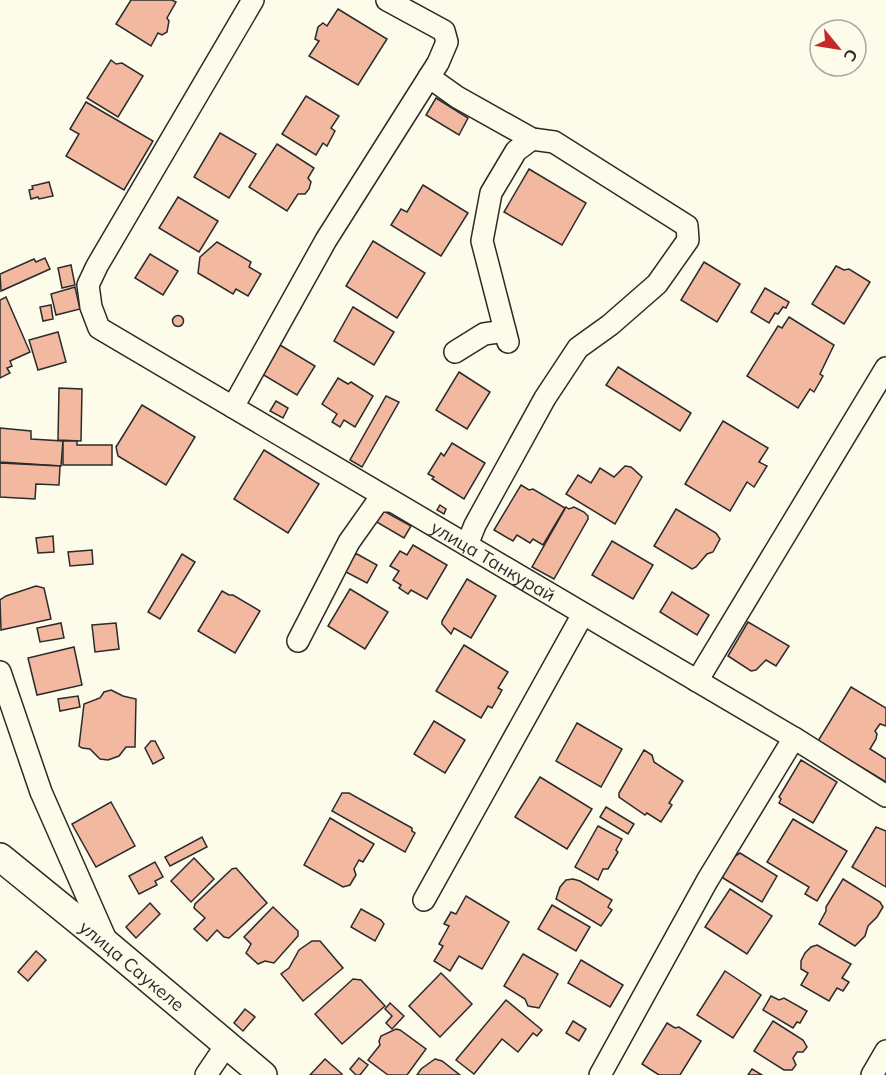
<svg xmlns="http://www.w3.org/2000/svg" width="886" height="1075" viewBox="0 0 886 1075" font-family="Mulish,sans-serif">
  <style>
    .building { fill: #f2b8a0; stroke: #2b2b2b; stroke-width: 1.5 }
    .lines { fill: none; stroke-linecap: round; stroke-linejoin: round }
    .minor-casing { stroke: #2b2b2b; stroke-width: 24 }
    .tertiary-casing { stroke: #2b2b2b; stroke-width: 30 }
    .minor { stroke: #fdfbea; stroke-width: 21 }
    .tertiary { stroke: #fdfbea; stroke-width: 27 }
    .labels { text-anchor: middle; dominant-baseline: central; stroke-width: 4.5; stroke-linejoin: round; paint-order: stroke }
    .street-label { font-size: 18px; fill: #2b2b2b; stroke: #fdfbea }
  </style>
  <rect width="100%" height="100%" fill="#fdfbea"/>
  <!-- building -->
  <g class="building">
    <polygon points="131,0 172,0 176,2 167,18 169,21 167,32 162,35 158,33 151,46 116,24"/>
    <polygon points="338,9 387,39 358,85 309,56 319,41 315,39 318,27 323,23 327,26"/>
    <polygon points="111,60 116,64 122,63 143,76 118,117 87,98"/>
    <polygon points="306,96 339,116 331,128 335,131 327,146 323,143 316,155 282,134"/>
    <polygon points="436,98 468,118 459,135 426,115"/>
    <polygon points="86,102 153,141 124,190 66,156 79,134 70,129"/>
    <polygon points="220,133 256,154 229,198 194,177"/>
    <polygon points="277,144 314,168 308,178 311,182 309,189 305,194 298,194 287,211 249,187"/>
    <polygon points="529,169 586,203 562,245 504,212"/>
    <polygon points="49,182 53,196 39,199 38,197 31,199 29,190 33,189 32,186"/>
    <polygon points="423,185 468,213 441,256 391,225 401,209 407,212"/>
    <polygon points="178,197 218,221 199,252 159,228"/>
    <polygon points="373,241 425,273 397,318 346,286"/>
    <polygon points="217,242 251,262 249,267 261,274 248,296 236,289 233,294 198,273 200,257"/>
    <polygon points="150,254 178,271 163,295 135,278"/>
    <polygon points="45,258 50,269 1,291 0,274 34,259 36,262"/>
    <polygon points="704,262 740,284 717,322 681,300"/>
    <polygon points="71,265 75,285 62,288 58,268"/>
    <polygon points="836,266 844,270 849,269 870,282 844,324 812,304"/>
    <polygon points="75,287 80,309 56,315 51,294"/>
    <polygon points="765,288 789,302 786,308 783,307 778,314 775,313 769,323 751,312"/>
    <polygon points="6,297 30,352 10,361 12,366 7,368 10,373 0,378 0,300"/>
    <polygon points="51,305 53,319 43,321 40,307"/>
    <polygon points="353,307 394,332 374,365 334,341"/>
    <circle cx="178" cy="321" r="5.5"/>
    <polygon points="789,317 834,345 820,374 823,376 814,392 810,389 798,408 747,376 778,326 782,328"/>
    <polygon points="58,332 66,362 38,370 29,340"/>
    <polygon points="280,345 315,366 297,395 262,374"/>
    <polygon points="618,367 691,413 680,431 606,385"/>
    <polygon points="459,372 490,392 467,429 436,410"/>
    <polygon points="338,378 348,384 351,382 373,396 355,427 344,420 340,427 332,422 337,414 322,404"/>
    <polygon points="59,388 82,389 81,441 58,440"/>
    <polygon points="386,396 399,402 362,467 350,460"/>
    <polygon points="276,401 288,408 283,418 270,411"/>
    <polygon points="142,405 195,437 166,485 118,456 116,447"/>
    <polygon points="723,421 768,448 759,462 767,466 754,487 747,482 730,511 685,484"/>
    <polygon points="0,428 31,431 31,439 63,441 61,466 0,462"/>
    <polygon points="63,441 77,441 77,445 112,445 112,465 63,465"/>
    <polygon points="452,443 485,463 464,499 432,479 434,477 428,474 441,453 444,456"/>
    <polygon points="264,450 319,484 288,533 234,499"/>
    <polygon points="0,463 60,466 59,485 36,484 35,499 0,497"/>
    <polygon points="625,466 631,467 642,477 615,524 566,494 578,475 591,483 600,468 614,477"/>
    <polygon points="521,485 529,490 533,489 565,508 543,545 533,539 530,543 517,535 513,541 494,530"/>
    <polygon points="440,505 446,509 444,514 437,510"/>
    <polygon points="566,507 569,509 574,507 584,512 588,516 588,519 554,579 532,567"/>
    <polygon points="676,509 716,533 720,539 713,552 707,554 696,567 692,569 654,546"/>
    <polygon points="382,510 411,526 404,538 375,521"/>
    <polygon points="53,536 54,552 38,553 36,538"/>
    <polygon points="612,541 653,565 633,599 592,575"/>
    <polygon points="413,545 447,565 427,599 411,590 408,594 399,588 401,585 393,580 399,571 390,566 400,551 407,555"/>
    <polygon points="92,550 93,564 70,566 68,552"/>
    <polygon points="182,554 195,562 160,619 148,612"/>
    <polygon points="357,554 377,565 367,583 346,572 345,566 352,556"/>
    <polygon points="467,579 496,596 471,638 454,628 451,634 442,624 442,621"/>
    <polygon points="36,586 44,588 51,619 1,630 0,600 6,596"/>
    <polygon points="350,589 388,612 365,649 328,626"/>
    <polygon points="222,591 229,595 233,595 260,611 235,653 198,631"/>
    <polygon points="672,592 709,615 697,635 660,612"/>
    <polygon points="748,622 789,646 776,666 766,660 756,670 751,671 728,656"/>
    <polygon points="61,623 64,638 40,642 37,628"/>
    <polygon points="116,623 119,649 95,652 92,625"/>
    <polygon points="464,645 508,672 498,688 502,690 492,708 488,706 481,718 436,691"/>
    <polygon points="74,647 82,685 37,695 28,658"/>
    <polygon points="851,687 886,708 886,726 880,724 875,731 877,734 876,739 870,749 886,759 886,782 818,741"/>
    <polygon points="111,690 123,696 136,699 135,747 126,747 119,756 108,760 100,759 90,749 82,748 79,746 84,704 100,698 104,692"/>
    <polygon points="78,696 80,707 60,711 58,699"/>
    <polygon points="434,721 465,740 445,773 414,754"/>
    <polygon points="577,723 622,749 601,787 556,761"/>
    <polygon points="151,741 155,741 164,758 153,764 145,748"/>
    <polygon points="644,750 652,755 654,762 683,781 669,803 672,805 661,822 647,813 645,815 619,797 619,793"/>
    <polygon points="801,760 837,782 813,823 779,803 781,799 779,797"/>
    <polygon points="540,777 592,809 567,849 515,817"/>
    <polygon points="342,793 349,793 412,828 412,831 415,833 405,852 332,811"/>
    <polygon points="111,802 135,846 96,867 72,824"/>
    <polygon points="606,807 634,824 628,834 600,817"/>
    <polygon points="330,818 374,844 363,862 359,860 354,869 356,875 350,885 343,887 304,865"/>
    <polygon points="793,819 847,851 817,901 805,894 809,887 767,862"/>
    <polygon points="598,826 622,839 616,850 618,852 608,869 603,869 598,880 575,867"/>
    <polygon points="876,827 886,831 886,887 852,867"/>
    <polygon points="202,837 207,847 170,866 165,857"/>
    <polygon points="740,853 777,876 762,902 723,878 723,872 729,860"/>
    <polygon points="194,858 214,879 191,902 171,881"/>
    <polygon points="155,862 163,877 155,881 157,885 139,894 129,876"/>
    <polygon points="236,868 267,903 229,938 224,937 217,930 207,941 194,929 205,918 194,908 195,904 232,869"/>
    <polygon points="573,879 580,881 612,900 608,907 612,910 601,926 556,899 560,887 566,880"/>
    <polygon points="843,879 880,902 883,907 877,917 868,926 865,936 855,946 819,924 826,911 826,907"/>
    <polygon points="730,889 772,916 747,954 705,927"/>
    <polygon points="466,896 509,922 482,969 459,956 450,971 434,961 443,946 439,944 449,926 444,924 451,912 456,914"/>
    <polygon points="150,903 160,914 136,938 126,927"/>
    <polygon points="552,905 590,927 576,951 538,929"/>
    <polygon points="273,907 298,931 298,936 274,963 265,961 258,964 246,953 251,944 244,937"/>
    <polygon points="361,909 381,920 384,924 375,941 351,927"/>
    <polygon points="312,941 320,941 343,968 303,1001 281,974 289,968 299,950"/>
    <polygon points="817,945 851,964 842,978 849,982 843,991 837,988 829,1001 801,985 808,973 801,969 801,961 805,953 811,947"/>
    <polygon points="36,951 46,960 28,981 18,972"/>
    <polygon points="523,954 558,974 539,1008 528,1006 525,999 504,986"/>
    <polygon points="581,960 623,985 610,1007 568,983"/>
    <polygon points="725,971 761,995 733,1038 697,1015"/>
    <polygon points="441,973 472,1004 440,1037 409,1006"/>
    <polygon points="353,979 361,980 385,1006 342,1044 315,1014"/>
    <polygon points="771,996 779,1000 784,998 807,1011 800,1023 797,1022 793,1028 763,1010"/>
    <polygon points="506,1000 542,1030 537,1036 533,1033 518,1052 502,1039 474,1074 456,1060"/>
    <polygon points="390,1003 404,1016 392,1029 386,1023 392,1016 385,1009"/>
    <polygon points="245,1009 255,1017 243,1031 234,1023"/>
    <polygon points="573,1021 586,1029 579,1041 566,1033"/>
    <polygon points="773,1021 803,1040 807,1047 803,1052 797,1052 793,1058 796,1065 792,1070 784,1070 754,1051"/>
    <polygon points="667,1023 675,1028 679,1027 701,1041 680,1075 659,1075 642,1064"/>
    <polygon points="396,1029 400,1030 426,1049 407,1075 388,1075 368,1060 380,1045 379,1041 381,1036"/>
    <polygon points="359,1058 368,1065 360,1075 356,1075 350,1069"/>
    <polygon points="325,1059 342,1074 341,1075 310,1075"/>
    <polygon points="435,1059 442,1061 460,1075 417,1075 421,1069"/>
    <polygon points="752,1069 762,1075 748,1075"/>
  </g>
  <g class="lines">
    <!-- minor casing -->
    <g class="minor-casing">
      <g id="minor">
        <path id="s1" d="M253,0L97,266L88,285L91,307L99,328L794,738L886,796"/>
        <polyline points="429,77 457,97 532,139 554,142 687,226 688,240 657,284 610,325 578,348 545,398 475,525 467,545"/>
        <polyline points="508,342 482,241 491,193 516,151 532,139"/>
        <polyline points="455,352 484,334 505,331"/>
        <polyline points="233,407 326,240 438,63 447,42 444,31 387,0"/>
        <polyline points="298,641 349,542 378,501 391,501"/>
        <polyline points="0,672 41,792 107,942"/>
        <polyline points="697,681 886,368"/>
        <polyline points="424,900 583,614"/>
        <polyline points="206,1075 227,1044"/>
        <polyline points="600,1075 707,881 794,738"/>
        <polyline points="872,1075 886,1051"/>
      </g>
    </g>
    <!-- tertiary casing -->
    <g class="tertiary-casing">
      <g id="tertiary">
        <path id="s2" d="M0,857L107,944L263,1075"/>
      </g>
    </g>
    <!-- minor -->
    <use href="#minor" class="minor"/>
    <!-- tertiary -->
    <use href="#tertiary" class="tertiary"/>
  </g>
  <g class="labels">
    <!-- street labels -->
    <g class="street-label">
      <text stroke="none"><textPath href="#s1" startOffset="832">улица Танкурай</textPath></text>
      <text stroke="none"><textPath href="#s2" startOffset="171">улица Саукеле</textPath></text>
    </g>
  </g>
  <!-- north arrow -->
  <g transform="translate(838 48) rotate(120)"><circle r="28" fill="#fdfbea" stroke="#a9a89e" stroke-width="1.5"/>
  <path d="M0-4.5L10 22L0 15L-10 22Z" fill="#c62828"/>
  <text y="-9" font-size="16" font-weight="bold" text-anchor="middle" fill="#2b2b2b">С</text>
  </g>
</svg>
